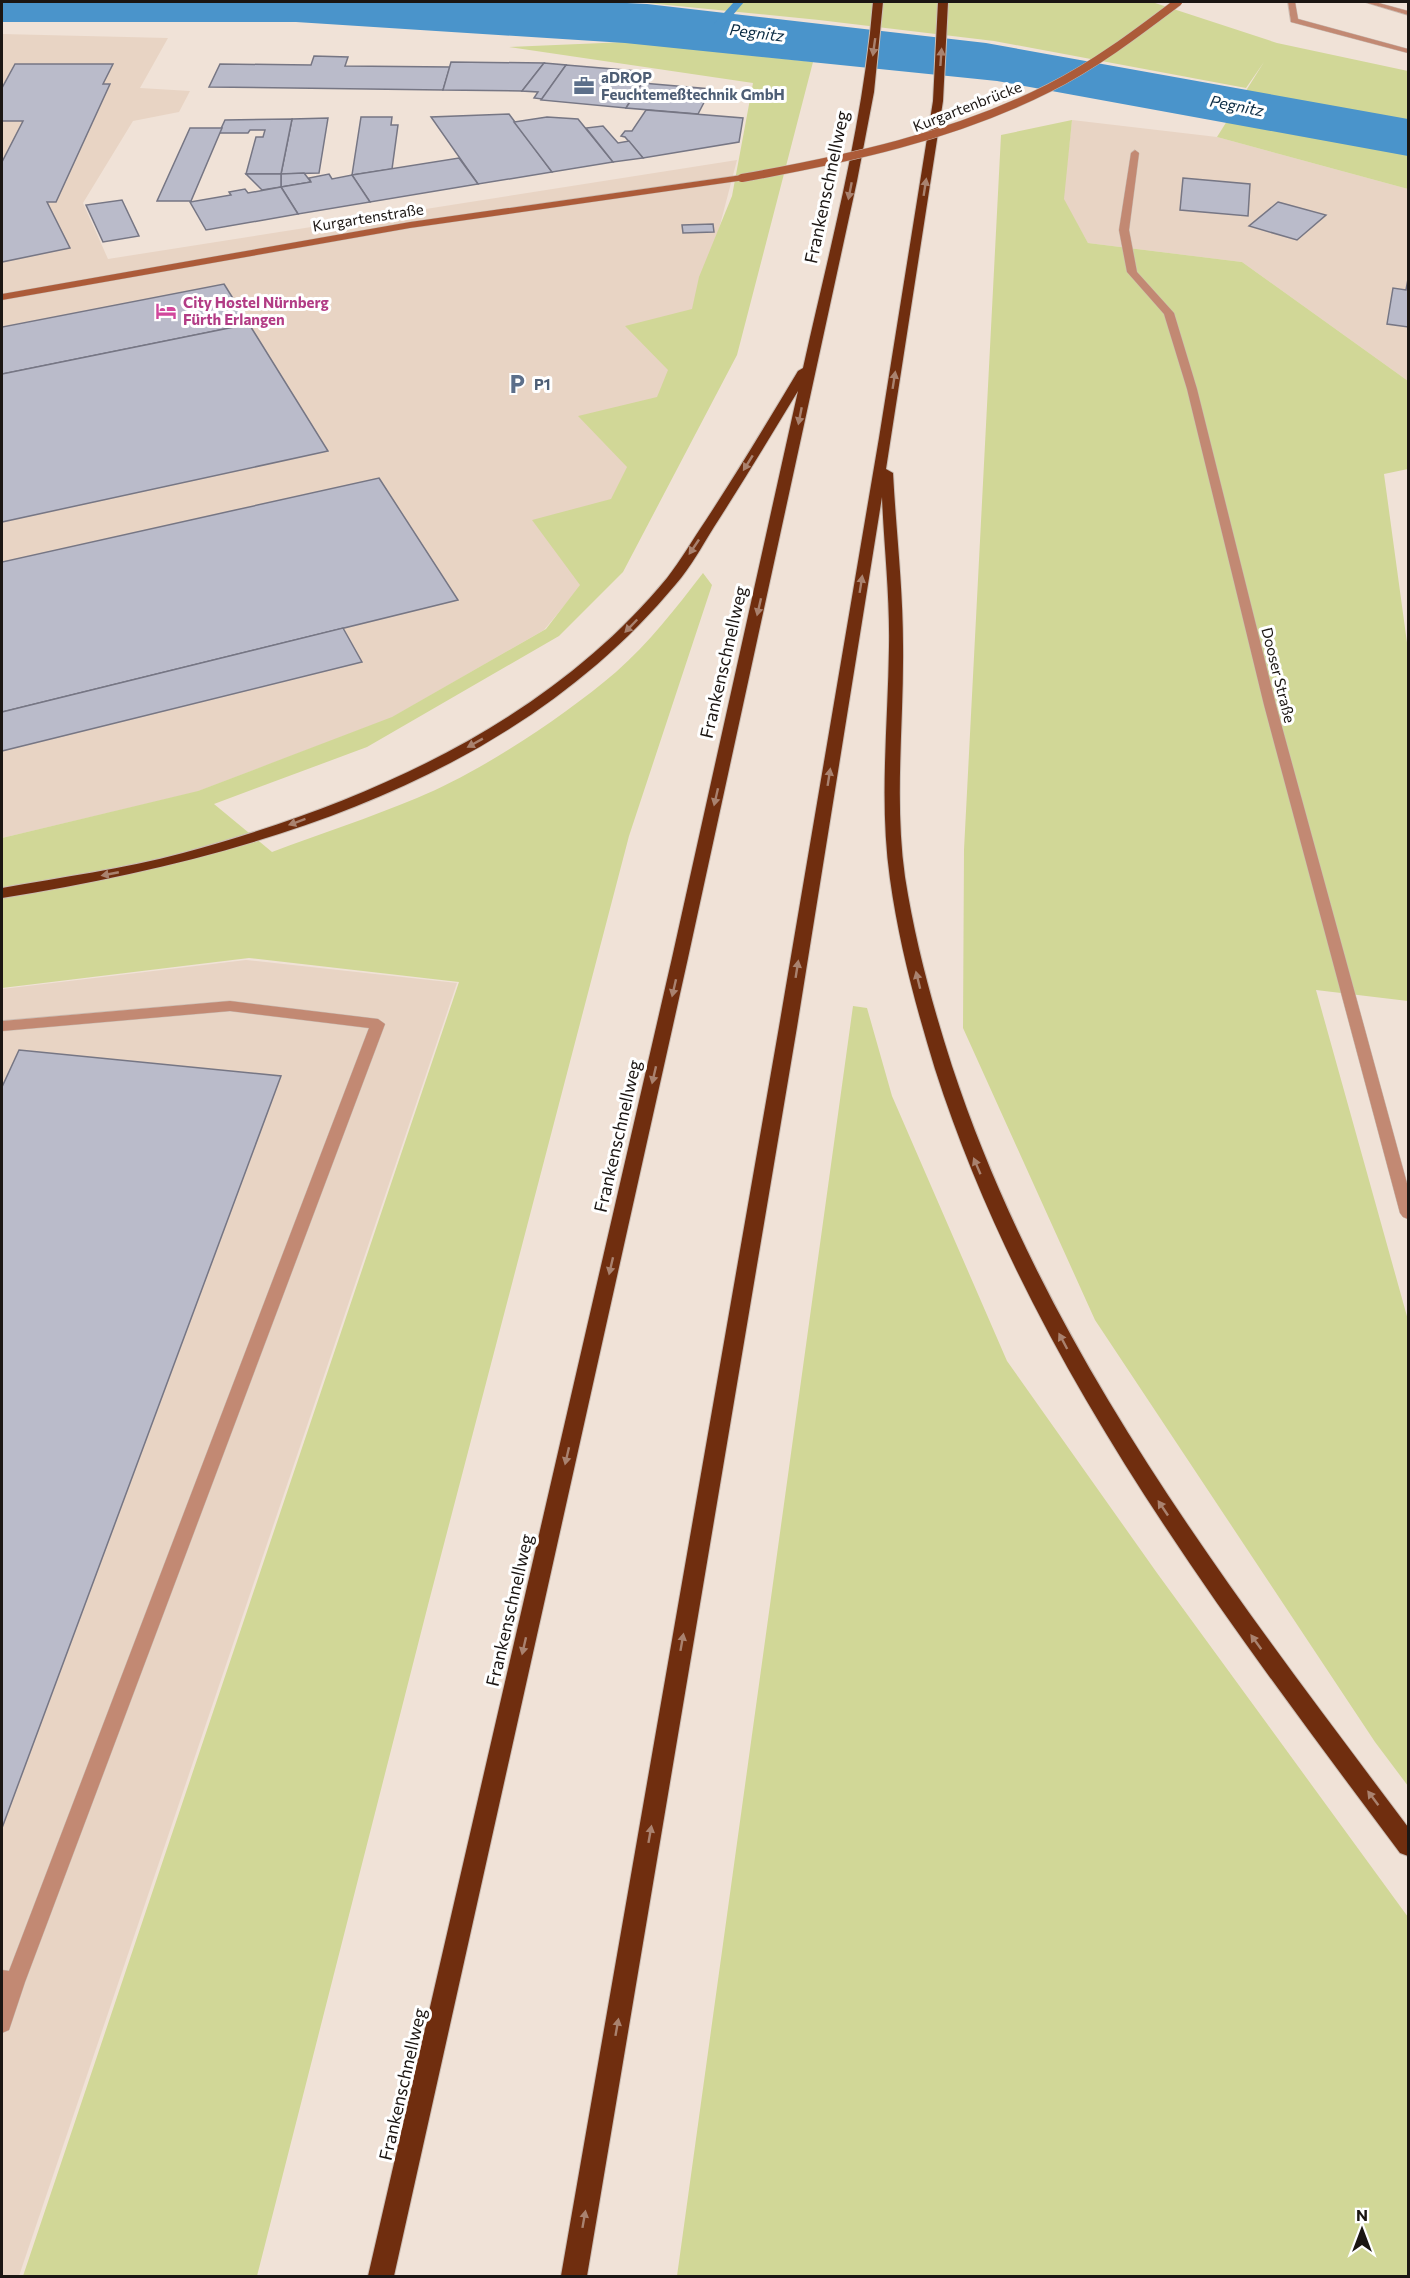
<svg xmlns="http://www.w3.org/2000/svg" width="1410" height="2278" viewBox="0 0 1410 2278" font-family="Commissioner,sans-serif">
  <style>
    .built { fill: #e8d4c4 }
    .green { fill: #d1d797 }
    .water { fill: #4a94cb }
    .lines { fill: none; stroke-linecap: round; stroke-linejoin: round }
    .stream { fill: #4a94cb; fill-rule: evenodd }
    .building { fill: #babbca; stroke: #767684; stroke-width: 1.5 }
    .lane-casing { stroke: #cabdb4; stroke-width: 1 }
    .street-casing { stroke: #cabdb4; stroke-width: 1 }
    .secondary-casing { stroke: #cabdb4; stroke-width: 1 }
    .highway-casing { stroke: #cabdb4; stroke-width: 2 }
    .lane { fill: #c28973; fill-rule: evenodd }
    .street { fill: #c28973; fill-rule: evenodd }
    .secondary { fill: #ac5b39; fill-rule: evenodd }
    .highway { fill: #702e0f; fill-rule: evenodd }
    .secondary-bridge-casing { stroke: #cabdb4; stroke-width: 9; stroke-linecap: butt }
    .secondary-bridge { stroke: #ac5b39; stroke-width: 8 }
    .oneway { fill: #a9826f }
    .labels { text-anchor: middle; dominant-baseline: central; stroke-width: 6; stroke-linejoin: round; paint-order: stroke }
    .far-service-label { font-size: 15px; font-weight: bold; fill: #4e5e75; stroke: #fff; text-anchor: start }
    .far-street-label { font-size: 15px; fill: #1b1613; stroke: #fff }
    .far-hotel-label { font-size: 15px; font-weight: bold; fill: #b23c85; stroke: #fff; text-anchor: start }
    .far-water-label { font-size: 16px; font-style: italic; fill: #0c2c44; stroke: #fff }
    .street-label { font-size: 18px; fill: #1b1613; stroke: #fff }
  </style>
  <rect width="100%" height="100%" fill="#f0e2d7"/>
  <!-- built -->
  <g class="built">
    <polygon points="2,34 168,38 140,88 190,91 179,112 133,121 83,203 108,259 737,160 646,508 544,630 391,718 196,792 2,838"/>
    <polygon points="1072,120 1217,137 1408,189 1408,381 1242,262 1088,243 1063,199"/>
    <polygon points="246,960 457,983 19,2276 2,2276 2,989"/>
  </g>
  <!-- green -->
  <g class="green">
    <polygon points="637,2 1152,2 1277,43 1408,71 1408,189 1217,137 1264,62 1246,88 994,41 819,20"/>
    <path d="M626,42L813,62L737,355L623,572L559,636L367,747L214,804L272,852C320,834 369,818 417,798C482,771 562,718 616,672C649,643 676,608 703,573L712,585L629,836L428,1605L257,2276H23L459,982L249,958L2,988V838L198,791L392,717L546,629L580,585L532,520L611,499L627,467L578,416L657,397L668,370L625,326L692,309L699,277L732,196L753,83L509,47Z"/>
    <polygon points="1072,120 1064,199 1088,243 1242,262 1408,381 1408,469 1384,474 1408,650 1408,1001 1316,990 1408,1320 1408,1786 1375,1742 1095,1320 963,1028 964,850 1001,135"/>
    <polygon points="853,1006 867,1008 892,1096 1007,1361 1157,1573 1408,1917 1408,2276 677,2276"/>
  </g>
  <!-- water -->
  <polygon class="water" points="2,2 607,2 647,4 986,43 1408,119 1408,156 997,81 625,43 296,22 2,22"/>
  <g class="lines">
    <!-- stream -->
    <polygon class="stream" points="734,2 744,2 721,29 713,29 713,25"/>
  </g>
  <!-- building -->
  <g class="building">
    <polygon points="314,56 348,57 345,66 450,67 443,90 209,87 220,64 311,65"/>
    <polygon points="451,62 544,63 522,91 443,90"/>
    <polygon points="544,63 566,65 542,99 534,98 538,92 522,91"/>
    <polygon points="15,64 113,64 103,84 110,84 56,202 47,202 70,248 2,262 2,162 23,121 2,121 2,88"/>
    <polygon points="566,65 648,72 626,108 541,100"/>
    <polygon points="642,83 711,89 698,114 626,108"/>
    <polygon points="646,110 743,118 739,142 643,158 625,137 621,136 625,131 632,131"/>
    <polygon points="509,114 552,172 478,184 431,117"/>
    <polygon points="361,117 392,117 391,125 398,125 392,169 352,175"/>
    <polygon points="547,117 578,119 613,162 552,172 514,122"/>
    <polygon points="328,118 319,173 281,174 292,119"/>
    <polygon points="292,119 281,174 246,174 256,137 263,137 265,130 250,130 248,133 219,133 225,120"/>
    <polygon points="603,126 618,143 629,141 643,158 613,162 586,128"/>
    <polygon points="190,128 222,128 191,201 157,201"/>
    <polygon points="459,158 478,184 370,202 352,175"/>
    <polygon points="304,173 311,182 281,187 281,174"/>
    <polygon points="246,174 281,174 281,187 262,190"/>
    <polygon points="329,174 332,179 352,175 370,202 298,214 281,187 311,182 309,178"/>
    <polygon points="1183,178 1250,184 1248,216 1180,210"/>
    <polygon points="281,187 298,214 206,230 190,202 231,195 229,192 245,189 248,193"/>
    <polygon points="122,200 139,236 103,242 86,205"/>
    <polygon points="1278,202 1326,215 1297,240 1249,226"/>
    <polygon points="713,224 714,232 683,233 682,225"/>
    <polygon points="1408,279 1408,327 1387,324 1393,288 1406,290"/>
    <polygon points="224,284 249,324 2,374 2,327"/>
    <polygon points="249,324 328,451 2,522 2,374"/>
    <polygon points="379,478 458,600 2,712 2,562"/>
    <polygon points="343,628 362,662 2,751 2,712"/>
    <polygon points="19,1050 281,1076 2,1828 2,1087"/>
  </g>
  <g class="lines">
    <!-- lane casing -->
    <g class="lane-casing">
      <polygon id="lane" points="230,1001 378,1019 385,1024 25,1982 9,2030 2,2033 2,1970 9,1971 369,1028 230,1011 2,1031 2,1021"/>
    </g>
    <!-- street casing -->
    <g class="street-casing">
      <g id="street">
        <polygon points="1288,2 1295,2 1298,19 1408,49 1408,53 1291,22"/>
        <polygon points="1364,2 1375,2 1408,11 1408,15"/>
        <polygon points="1135,150 1139,153 1129,230 1137,272 1174,313 1197,389 1276,705 1408,1187 1408,1219 1403,1217 1400,1213 1264,705 1187,389 1164,314 1127,272 1119,230 1131,153"/>
      </g>
    </g>
    <!-- secondary casing -->
    <g class="secondary-casing">
      <polygon id="secondary" points="742,175 746,178 745,180 410,228 2,300 2,294 410,222"/>
    </g>
    <!-- highway casing -->
    <g class="highway-casing">
      <g id="highway">
        <path d="M873,2H883L874,92L857,181L688,958L394,2276H368L672,958L798,391C770,437 743,482 714,527C702,546 691,567 676,584C510,784 248,858 2,898V888C62,877 123,869 183,853C363,804 546,725 667,578C681,560 693,539 706,520C738,471 768,421 798,371L803,368C830,246 863,127 873,2Z"/>
        <path d="M938,2H948L943,101L886,469L893,473C896,530 903,588 903,645C904,723 894,799 905,877C915,941 932,1004 952,1066C1047,1354 1228,1587 1408,1827V1856L1400,1853C1218,1609 1029,1362 935,1069C916,1007 899,944 890,879C879,802 888,725 889,647C890,597 884,547 882,497L797,1027L587,2276H561L779,1027L879,438L933,101Z"/>
      </g>
    </g>
    <!-- lane -->
    <use href="#lane" class="lane"/>
    <!-- street -->
    <use href="#street" class="street"/>
    <!-- secondary -->
    <use href="#secondary" class="secondary"/>
    <!-- highway -->
    <use href="#highway" class="highway"/>
    <!-- secondary-bridge casing -->
    <g class="secondary-bridge-casing">
      <path id="secondary-bridge" d="M742,178C847,159 952,137 1049,88C1095,65 1137,33 1178,2"/>
    </g>
    <!-- secondary-bridge -->
    <use href="#secondary-bridge" class="secondary-bridge"/>
  </g>
  <!-- one-way arrows -->
  <defs><path id="oneway-solid" d="M-6-.8H1V-3.2L6.5 0L1 3.2V.8H-6Z" transform="scale(1.5)"/></defs>
  <g class="oneway">
    <use href="#oneway-solid" transform="translate(874 47) rotate(98)"/>
    <use href="#oneway-solid" transform="translate(941 57) rotate(-86)"/>
    <use href="#oneway-solid" transform="translate(925 187) rotate(-81)"/>
    <use href="#oneway-solid" transform="translate(850 191) rotate(101)"/>
    <use href="#oneway-solid" transform="translate(894 380) rotate(-81)"/>
    <use href="#oneway-solid" transform="translate(800 416) rotate(101)"/>
    <use href="#oneway-solid" transform="translate(748 463) rotate(122)"/>
    <use href="#oneway-solid" transform="translate(694 547) rotate(124)"/>
    <use href="#oneway-solid" transform="translate(861 584) rotate(-81)"/>
    <use href="#oneway-solid" transform="translate(759 607) rotate(103)"/>
    <use href="#oneway-solid" transform="translate(631 626) rotate(134)"/>
    <use href="#oneway-solid" transform="translate(475 743) rotate(151)"/>
    <use href="#oneway-solid" transform="translate(829 777) rotate(-81)"/>
    <use href="#oneway-solid" transform="translate(716 797) rotate(103)"/>
    <use href="#oneway-solid" transform="translate(297 822) rotate(160)"/>
    <use href="#oneway-solid" transform="translate(110 874) rotate(169)"/>
    <use href="#oneway-solid" transform="translate(797 969) rotate(-81)"/>
    <use href="#oneway-solid" transform="translate(918 980) rotate(-104)"/>
    <use href="#oneway-solid" transform="translate(674 988) rotate(103)"/>
    <use href="#oneway-solid" transform="translate(654 1075) rotate(103)"/>
    <use href="#oneway-solid" transform="translate(977 1166) rotate(-113)"/>
    <use href="#oneway-solid" transform="translate(611 1266) rotate(103)"/>
    <use href="#oneway-solid" transform="translate(1063 1341) rotate(-118)"/>
    <use href="#oneway-solid" transform="translate(567 1456) rotate(103)"/>
    <use href="#oneway-solid" transform="translate(1163 1508) rotate(-124)"/>
    <use href="#oneway-solid" transform="translate(682 1642) rotate(-80)"/>
    <use href="#oneway-solid" transform="translate(1256 1642) rotate(-126)"/>
    <use href="#oneway-solid" transform="translate(524 1646) rotate(103)"/>
    <use href="#oneway-solid" transform="translate(1373 1798) rotate(-127)"/>
    <use href="#oneway-solid" transform="translate(650 1834) rotate(-80)"/>
    <use href="#oneway-solid" transform="translate(617 2027) rotate(-80)"/>
    <use href="#oneway-solid" transform="translate(584 2219) rotate(-80)"/>
  </g>
  <!-- icons -->
  <defs>
    <g id="office-bare" transform="scale(1.62)"><path d="M-6-3h4V-5.5h4V-3h4V5H-6ZM-1-4.5V-3h2v-1.5ZM-6 0V1H6V0Z" fill="#5c6f8a" stroke="#fff" stroke-width="2.5" paint-order="stroke"/></g>
    <g id="hotel-bare" transform="scale(1.62)"><path d="M-6-4.5h1.5V1H6V5H4.5V3h-9V5H-6ZM-4 0a1.8 1.8 0 1 1 3.6 0ZM.5 0V-2.5h3Q6-2.5 6 0Z" fill="#d1479c" stroke="#fff" stroke-width="2.5" paint-order="stroke"/></g>
    <g id="parking-bare" transform="scale(1.62)"><path d="M-3.5-5.5H1a3.5 3.5 0 0 1 0 7H-1V5.5H-3.5ZM-1-3.4V-.6H.8a1.4 1.4 0 0 0 0-2.8Z" fill="#5c6f8a" stroke="#fff" stroke-width="2.5" paint-order="stroke"/></g>
  </defs>
  <g fill-rule="evenodd">
    <use href="#office-bare" x="584" y="86"/>
    <use href="#hotel-bare" x="166" y="311"/>
    <use href="#parking-bare" x="517" y="384"/>
  </g>
  <g class="labels">
    <!-- far-service labels -->
    <g class="far-service-label">
      <text x="601" y="77">aDROP<tspan x="601" dy="17">Feuchtemeßtechnik GmbH</tspan></text>
      <text x="534" y="384">P1</text>
    </g>
    <!-- far-street labels -->
    <g class="far-street-label">
      <text transform="translate(967 106) rotate(-21)">Kurgartenbrücke</text>
      <text transform="translate(368 217) rotate(-9)">Kurgartenstraße</text>
      <text transform="translate(1279 675) rotate(76)">Dooser Straße</text>
    </g>
    <!-- far-hotel labels -->
    <g class="far-hotel-label">
      <text x="183" y="302">City Hostel Nürnberg<tspan x="183" dy="17">Fürth Erlangen</tspan></text>
    </g>
    <!-- far-water labels -->
    <g class="far-water-label">
      <text transform="translate(757 32) rotate(7)">Pegnitz</text>
      <text transform="translate(1237 105) rotate(11)">Pegnitz</text>
    </g>
    <!-- street labels -->
    <g class="street-label">
      <text transform="translate(826 187) rotate(-78)">Frankenschnellweg</text>
      <text transform="translate(723 662) rotate(-77)">Frankenschnellweg</text>
      <text transform="translate(617 1136) rotate(-77)">Frankenschnellweg</text>
      <text transform="translate(509 1610) rotate(-77)">Frankenschnellweg</text>
      <text transform="translate(402 2084) rotate(-77)">Frankenschnellweg</text>
    </g>
  </g>
  <!-- border -->
  <rect width="1410" height="2278" fill="none" stroke="#1b1613" stroke-width="6"/>
  <!-- north arrow -->
  <g transform="translate(1362 2230)" stroke="#ffffff" stroke-width="4.5" paint-order="stroke">
  <path d="M0-4.5L10 22L0 15L-10 22Z" fill="#1b1613"/>
  <text y="-9" font-size="16" font-weight="bold" text-anchor="middle" fill="#1b1613">N</text>
  </g>
</svg>
